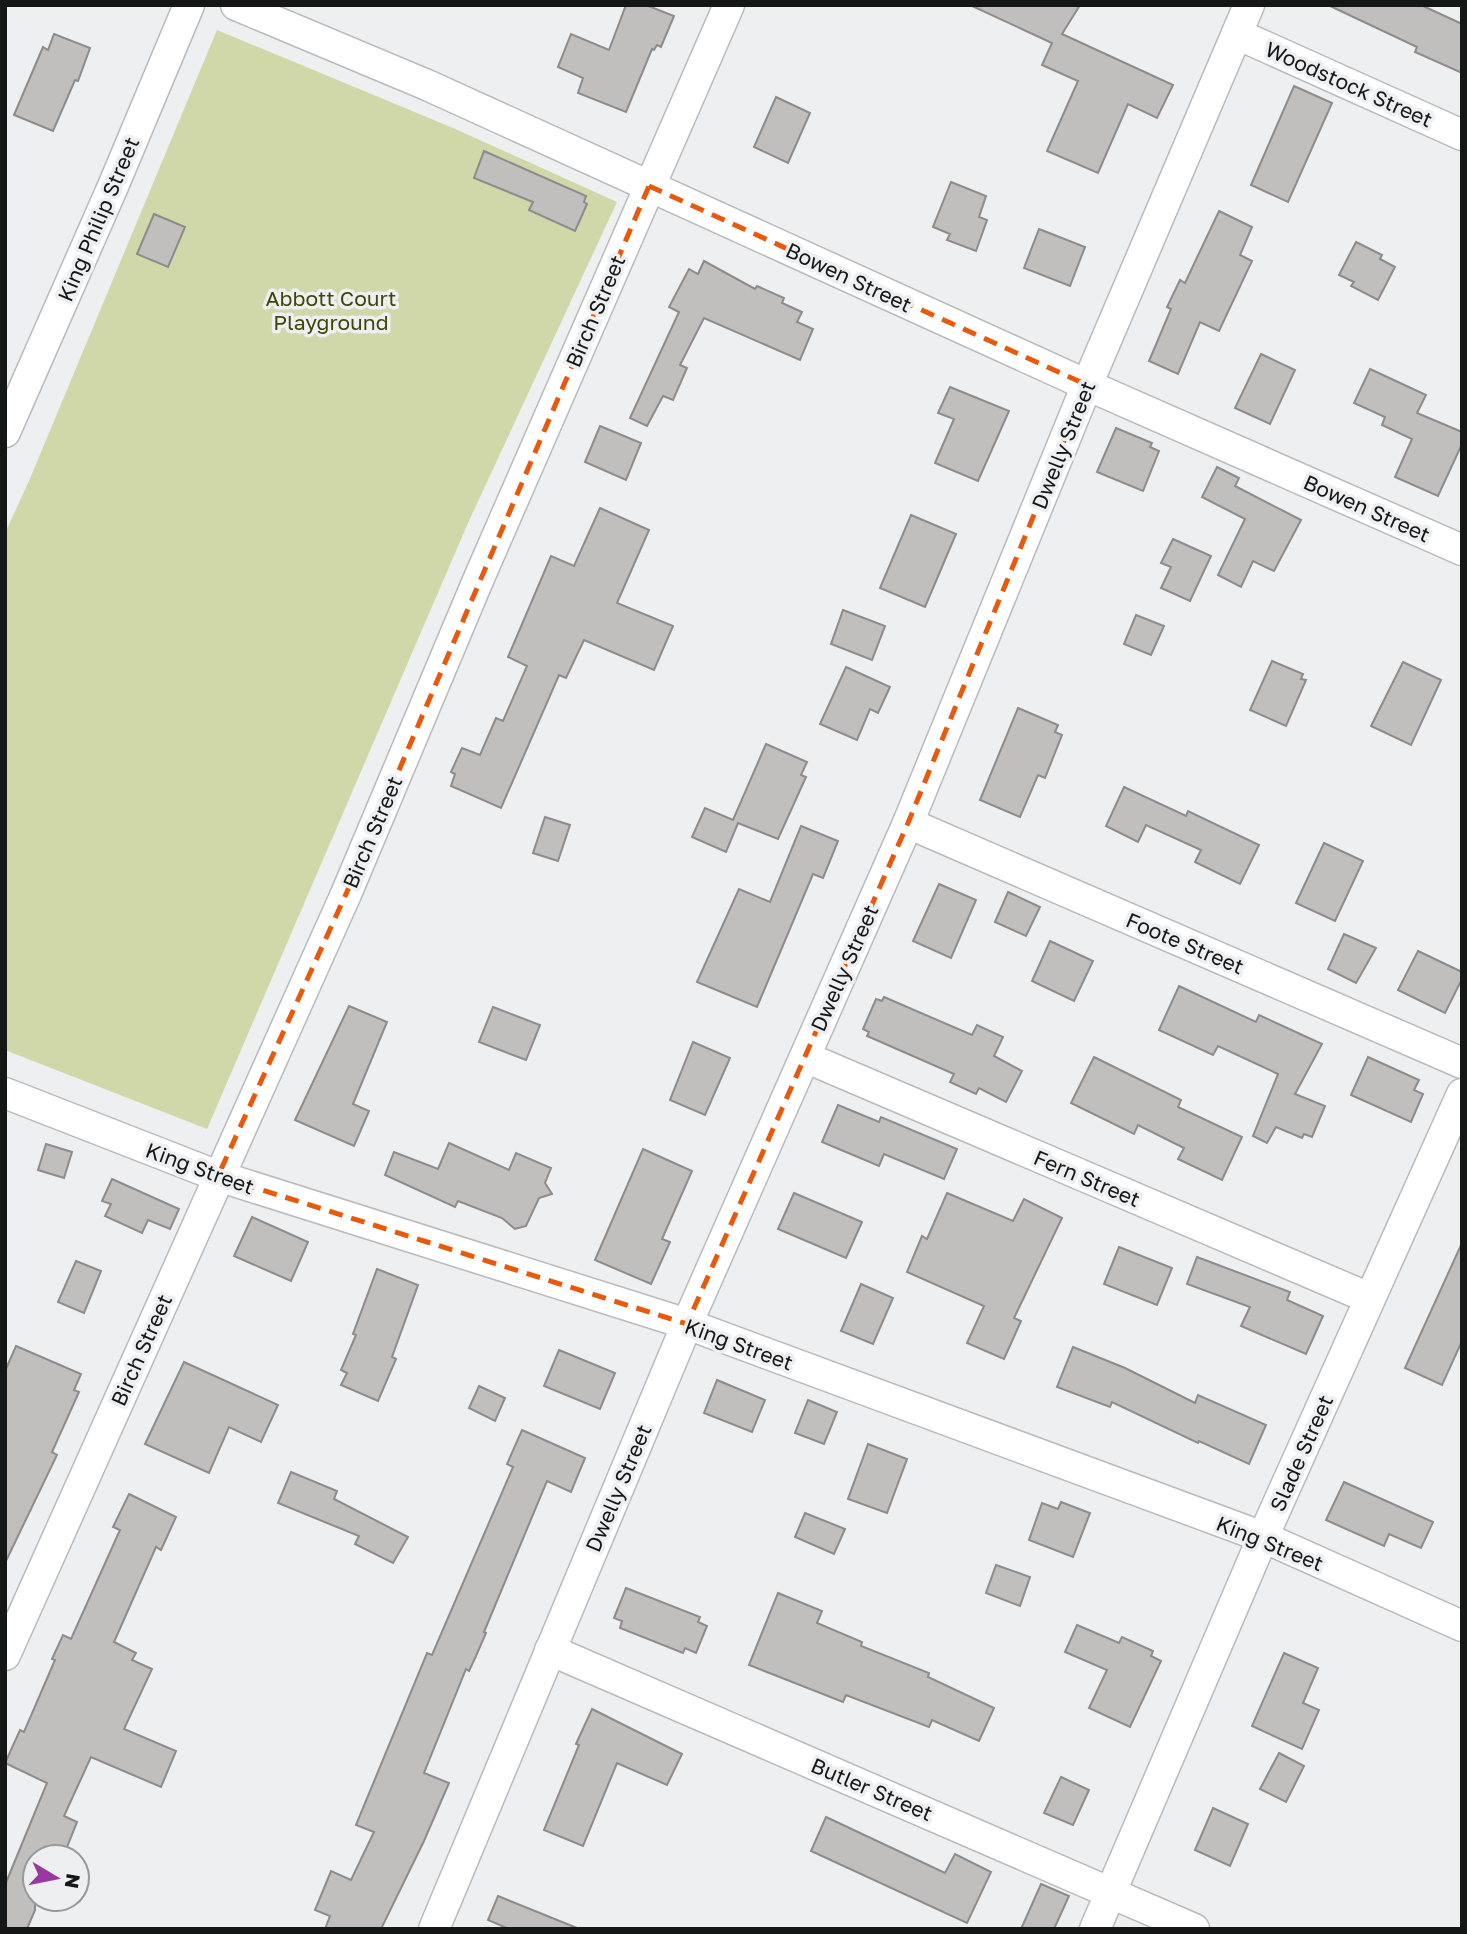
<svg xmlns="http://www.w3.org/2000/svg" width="1467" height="1934" viewBox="0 0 1467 1934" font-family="'Golos Text',sans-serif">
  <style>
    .green { fill: #d0d7a8 }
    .building { fill: #c1bfbe; stroke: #8d8b8b; stroke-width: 2 }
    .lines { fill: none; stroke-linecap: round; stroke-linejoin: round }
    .minor-casing { stroke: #b9babc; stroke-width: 33 }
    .minor { stroke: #fff; stroke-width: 30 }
    .marked { fill: none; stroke: #e8590c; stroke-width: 5; stroke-dasharray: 14 9; stroke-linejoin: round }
    .labels { text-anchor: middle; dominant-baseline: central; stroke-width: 7; stroke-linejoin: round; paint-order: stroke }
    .street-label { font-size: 21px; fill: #151616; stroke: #eeeff1 }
    .park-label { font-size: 21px; fill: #3f4506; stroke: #eeeff1 }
  </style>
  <rect width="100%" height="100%" fill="#eeeff1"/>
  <!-- green -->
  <polygon class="green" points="217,30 453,128 617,202 468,523 207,1129 5,1050 5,533 29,481"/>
  <!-- building -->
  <g class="building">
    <polygon points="626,5 646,5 674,16 661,47 657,45 654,50 652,49 626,112 578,93 583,78 558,67 571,34 609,50"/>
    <polygon points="970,5 1080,5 1062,34 1173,85 1157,118 1128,104 1098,173 1047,151 1078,81 1042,65 1052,43"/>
    <polygon points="1328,5 1421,5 1462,24 1462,73 1415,52 1417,47"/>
    <polygon points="54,34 90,48 78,81 75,80 53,131 14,115 43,47 48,50"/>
    <polygon points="1294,86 1332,103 1288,202 1251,185"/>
    <polygon points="776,97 810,113 788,163 754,147"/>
    <polygon points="484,151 586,196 584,202 587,204 575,231 529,210 533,202 474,178"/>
    <polygon points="951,182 986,196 979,217 987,220 976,251 947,240 950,234 933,227"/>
    <polygon points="1219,211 1252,227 1240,255 1252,261 1219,331 1200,322 1178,374 1149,361 1171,309 1167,307 1180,280 1185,283"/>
    <polygon points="154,214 185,227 168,267 137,254"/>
    <polygon points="1039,229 1085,247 1070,286 1024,268"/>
    <polygon points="1356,242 1382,255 1380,259 1395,267 1378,300 1351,286 1354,282 1339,275"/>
    <polygon points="704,261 755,289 757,286 784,298 782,303 802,312 797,322 813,329 800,360 704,318 680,365 687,368 673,400 663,396 647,426 630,418 679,312 669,307 689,269 698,274"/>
    <polygon points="1261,354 1295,370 1270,424 1235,408"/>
    <polygon points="1370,369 1426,395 1417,413 1462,432 1462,444 1438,496 1395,477 1412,439 1382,425 1385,417 1354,403"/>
    <polygon points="950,387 1009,411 978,481 935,463 954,419 938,413"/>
    <polygon points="600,426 641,443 626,480 585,462"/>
    <polygon points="1116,428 1152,443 1150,447 1159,451 1143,491 1097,472"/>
    <polygon points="1217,467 1239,478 1235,486 1301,520 1274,571 1253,561 1241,587 1218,575 1245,519 1202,497"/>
    <polygon points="600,508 649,530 617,603 673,626 654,670 584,640 566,678 559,675 501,808 451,786 455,774 451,772 462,748 480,755 496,718 503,721 527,666 508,657 551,556 574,566"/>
    <polygon points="911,515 956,534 925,607 880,588"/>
    <polygon points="1173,539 1211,556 1190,601 1161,588 1171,567 1161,563"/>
    <polygon points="843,610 885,626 872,660 831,644"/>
    <polygon points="1136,615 1164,626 1151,655 1124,644"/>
    <polygon points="1272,661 1303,674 1301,679 1306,680 1286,726 1250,710"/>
    <polygon points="1403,662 1441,680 1411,745 1371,726"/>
    <polygon points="846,667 890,687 878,713 870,709 857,740 820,724"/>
    <polygon points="1018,708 1058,725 1055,732 1062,735 1045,778 1038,775 1020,817 980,800"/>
    <polygon points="766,744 807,762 801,775 806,777 778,839 738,823 726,852 692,837 705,808 733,820"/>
    <polygon points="1124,787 1186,816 1188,811 1259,845 1240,884 1195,862 1201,850 1146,825 1138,842 1106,826"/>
    <polygon points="545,817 570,825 558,861 533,853"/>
    <polygon points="801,826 838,841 823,878 813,874 757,1007 697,982 739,889 770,902"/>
    <polygon points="1324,843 1363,861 1335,921 1296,903"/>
    <polygon points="939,884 976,900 951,958 913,941"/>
    <polygon points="1008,892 1040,907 1026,936 995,922"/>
    <polygon points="1344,934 1376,948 1356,983 1328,969"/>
    <polygon points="1050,941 1093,961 1074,1001 1032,981"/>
    <polygon points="1418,951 1462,972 1462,979 1445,1013 1398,990"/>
    <polygon points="1179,986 1256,1022 1259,1015 1322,1044 1295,1094 1325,1106 1312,1137 1304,1134 1302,1138 1276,1127 1267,1143 1253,1136 1278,1074 1218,1046 1213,1055 1159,1030"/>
    <polygon points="884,997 972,1035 977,1025 1003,1037 994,1056 1022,1071 1006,1102 979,1088 976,1094 950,1082 954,1074 867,1036 869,1032 863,1029 876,999 882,1001"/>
    <polygon points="349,1006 387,1022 353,1104 369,1111 354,1146 295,1120"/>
    <polygon points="493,1007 540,1025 526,1060 479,1042"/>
    <polygon points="693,1042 730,1058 705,1115 670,1100"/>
    <polygon points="1094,1057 1181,1100 1178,1107 1242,1137 1222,1180 1178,1159 1184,1148 1138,1125 1134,1134 1071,1103"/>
    <polygon points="1368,1057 1419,1080 1414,1090 1423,1094 1411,1122 1351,1095"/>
    <polygon points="838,1105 879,1122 881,1117 957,1149 944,1179 884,1154 879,1166 822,1142"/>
    <polygon points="449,1143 509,1170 516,1153 551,1168 545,1183 552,1194 539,1198 526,1226 515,1229 502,1218 458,1201 455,1207 385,1175 394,1152 438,1169"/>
    <polygon points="46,1144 72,1152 64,1178 38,1170"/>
    <polygon points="643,1149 692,1171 662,1239 670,1242 651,1284 595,1260"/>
    <polygon points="112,1179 179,1209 170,1229 148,1220 142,1233 105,1216 111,1204 102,1201"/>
    <polygon points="794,1193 862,1222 846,1258 778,1229"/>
    <polygon points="947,1193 1013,1221 1024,1199 1062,1218 1014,1318 1021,1321 1004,1359 967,1343 984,1306 907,1272 922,1236 927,1239"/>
    <polygon points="252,1217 308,1242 291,1281 234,1256"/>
    <polygon points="1462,1243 1462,1341 1442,1385 1405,1368"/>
    <polygon points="1119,1247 1172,1268 1157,1305 1104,1284"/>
    <polygon points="1197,1257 1290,1292 1287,1300 1323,1316 1306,1354 1241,1326 1250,1307 1187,1284"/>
    <polygon points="76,1261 101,1271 84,1313 58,1302"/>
    <polygon points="377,1269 418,1285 392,1357 396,1359 378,1401 341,1385 347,1373 341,1370 356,1335 353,1334"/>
    <polygon points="861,1284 893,1298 873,1344 841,1331"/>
    <polygon points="16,1346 81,1374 74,1390 79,1392 52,1452 57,1455 5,1563 5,1371"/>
    <polygon points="1073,1347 1125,1368 1195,1403 1198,1395 1266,1425 1249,1464 1199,1441 1198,1443 1112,1402 1110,1407 1057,1387"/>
    <polygon points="559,1350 615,1373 600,1409 544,1386"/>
    <polygon points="184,1362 278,1405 261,1442 229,1427 209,1473 145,1444"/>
    <polygon points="717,1380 765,1400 752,1432 704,1413"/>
    <polygon points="479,1386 505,1398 495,1421 469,1408"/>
    <polygon points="808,1400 837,1412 824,1444 795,1433"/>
    <polygon points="522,1430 585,1458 571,1492 547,1481 484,1632 486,1633 476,1656 469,1671 466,1669 424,1773 449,1783 424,1841 381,1929 325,1929 330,1916 315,1910 331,1871 351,1880 374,1832 356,1825 427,1653 432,1655 513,1467 507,1464"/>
    <polygon points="868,1444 907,1459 887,1513 848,1499"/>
    <polygon points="291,1472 337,1491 334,1499 408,1537 393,1563 355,1544 359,1536 278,1503"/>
    <polygon points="1344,1482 1433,1522 1421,1548 1389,1534 1384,1546 1326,1520"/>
    <polygon points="129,1494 176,1517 161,1550 156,1547 114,1642 136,1653 132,1660 152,1669 124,1729 176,1751 161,1787 91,1757 64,1816 77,1822 63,1857 35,1857 35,1910 27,1929 5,1929 5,1885 47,1783 5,1763 20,1730 24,1732 55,1660 52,1659 63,1635 71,1639 120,1530 113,1527"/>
    <polygon points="1061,1502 1090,1513 1073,1557 1029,1540 1042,1503 1058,1509"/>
    <polygon points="805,1513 845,1529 834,1554 795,1537"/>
    <polygon points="996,1565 1030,1577 1020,1606 986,1593"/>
    <polygon points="626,1588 700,1617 698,1622 707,1626 696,1653 685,1648 683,1653 620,1628 622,1621 614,1618"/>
    <polygon points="778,1593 822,1611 817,1623 862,1642 861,1646 929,1673 928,1677 994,1708 979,1741 932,1720 929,1727 846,1695 843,1702 749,1665"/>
    <polygon points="1077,1625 1119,1643 1122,1637 1153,1651 1151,1656 1161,1661 1130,1727 1089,1708 1107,1670 1065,1652"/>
    <polygon points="1284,1653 1318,1668 1303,1703 1319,1710 1302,1749 1252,1726"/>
    <polygon points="592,1709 682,1754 667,1785 617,1763 583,1846 544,1830 579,1745 576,1744"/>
    <polygon points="1279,1753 1304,1766 1286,1802 1260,1789"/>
    <polygon points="1061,1777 1089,1790 1073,1825 1044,1813"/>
    <polygon points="1213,1808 1248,1824 1230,1866 1195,1850"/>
    <polygon points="826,1817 945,1873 955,1854 991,1872 967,1923 811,1851"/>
    <polygon points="1041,1884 1069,1896 1054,1929 1021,1929"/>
    <polygon points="498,1896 577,1928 577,1929 509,1929 488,1920"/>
  </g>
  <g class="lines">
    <!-- minor casing -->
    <g class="minor-casing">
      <g id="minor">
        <polyline points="236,5 427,85 1087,385 1462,550"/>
        <polyline points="1237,34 1462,135"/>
        <polyline points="5,432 114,184 189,5"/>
        <polyline points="908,823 1462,1063"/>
        <polyline points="805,1057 1369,1298"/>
        <polyline points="5,1093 218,1176 687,1324 1263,1537 1462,1626"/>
        <polyline points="550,1650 1194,1929"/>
        <polyline points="5,1655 346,894 479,578 729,5"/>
        <polyline points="434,1929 687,1324 908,823 1087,385 1249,5"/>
        <polyline points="1095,1929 1263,1537 1462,1094"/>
      </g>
    </g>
    <!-- minor -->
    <use href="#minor" class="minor"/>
  </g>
  <!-- marked area -->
  <path class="marked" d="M649,186L1087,385L908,823L687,1324L218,1176L346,894Z"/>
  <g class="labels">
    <!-- street labels -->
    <g class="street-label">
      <text transform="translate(1349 84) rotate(24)">Woodstock Street</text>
      <text transform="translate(98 219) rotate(-67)">King Philip Street</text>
      <text transform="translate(849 277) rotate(25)">Bowen Street</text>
      <text transform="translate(595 311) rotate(-67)">Birch Street</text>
      <text transform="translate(1063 445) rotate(-68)">Dwelly Street</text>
      <text transform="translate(1367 508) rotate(24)">Bowen Street</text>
      <text transform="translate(372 832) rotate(-67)">Birch Street</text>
      <text transform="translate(1185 943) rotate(23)">Foote Street</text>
      <text transform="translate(844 968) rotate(-66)">Dwelly Street</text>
      <text transform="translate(200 1168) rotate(20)">King Street</text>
      <text transform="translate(1087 1178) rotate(23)">Fern Street</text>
      <text transform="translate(739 1344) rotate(20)">King Street</text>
      <text transform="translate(141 1350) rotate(-66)">Birch Street</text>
      <text transform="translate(1301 1453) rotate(-66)">Slade Street</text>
      <text transform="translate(618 1488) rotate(-67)">Dwelly Street</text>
      <text transform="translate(1270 1543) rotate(22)">King Street</text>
      <text transform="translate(872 1789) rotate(23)">Butler Street</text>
    </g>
    <!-- park labels -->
    <g class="park-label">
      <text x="331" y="298">Abbott Court<tspan x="331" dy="24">Playground</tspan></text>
    </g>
  </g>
  <!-- border -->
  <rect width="1467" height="1934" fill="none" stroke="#151616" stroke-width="14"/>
  <!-- north arrow -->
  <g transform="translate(56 1878) rotate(100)"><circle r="33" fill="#eeeff1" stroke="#979899" stroke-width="2"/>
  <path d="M0-5L12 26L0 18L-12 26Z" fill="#9938a0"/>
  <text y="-10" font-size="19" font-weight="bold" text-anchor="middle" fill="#151616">N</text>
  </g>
</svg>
